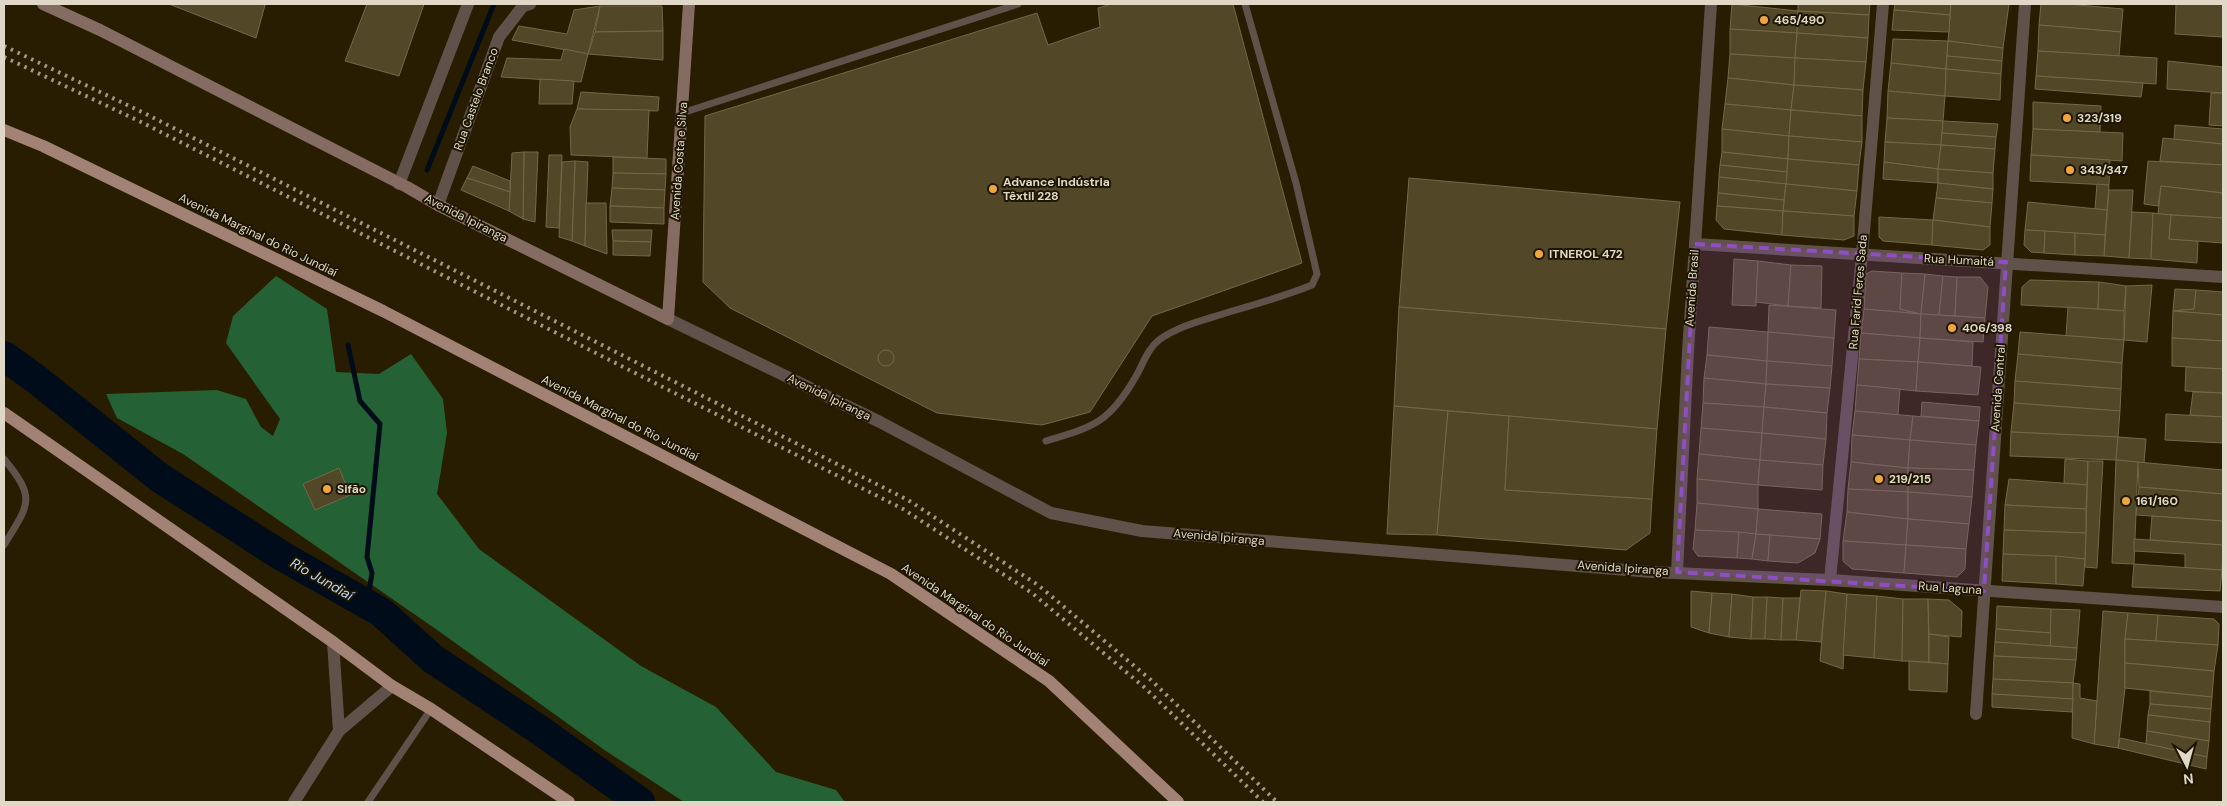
<svg xmlns="http://www.w3.org/2000/svg" width="2227" height="806" viewBox="0 0 2227 806" font-family="'DM Sans',sans-serif">
  <style>
    .forest { fill: #246134 }
    .lines { fill: none; stroke-linecap: round; stroke-linejoin: round }
    .stream { stroke: #000c1a; stroke-width: 5 }
    .river { stroke: #000c1a; stroke-width: 30 }
    .building { fill: #524727; stroke: #746848 }
    .lane { stroke: #60514b; stroke-width: 7 }
    .street { stroke: #60514b; stroke-width: 12 }
    .secondary { stroke: #846c63; stroke-width: 12 }
    .primary { stroke: #a18275; stroke-width: 12 }
    .rail { stroke: #a09883; stroke-width: 4; stroke-dasharray: 2.5 5; stroke-linecap: butt }
    .marked { fill: #8f4ec1; fill-opacity: 0.2; stroke: #8f4ec1; stroke-width: 4; stroke-dasharray: 10 6; stroke-linejoin: round }
    .poi-dot { fill: #efa73d; stroke: #1d1500; stroke-width: 2 }
    .labels { text-anchor: middle; dominant-baseline: central; stroke-width: 4; stroke-linejoin: round; paint-order: stroke }
    .poi-label { font-size: 12px; font-weight: bold; fill: #dfd8c7; stroke: #1d1500; text-anchor: start }
    .street-label { font-size: 12px; fill: #dfd8c7; stroke: #1d1500 }
    .water-label { font-size: 14px; font-style: italic; fill: #bad7f4; stroke: #1d1500 }
  </style>
  <rect width="100%" height="100%" fill="#281d00"/>
  <!-- forest -->
  <polygon class="forest" points="276,276 327,309 336,372 379,374 411,354 443,399 447,433 437,494 479,549 641,666 716,707 776,772 836,790 845,802 684,802 603,749 440,632 183,454 117,418 106,394 217,390 246,399 261,427 273,436 280,419 226,343 233,316"/>
  <g class="lines">
    <!-- stream -->
    <g class="stream">
      <polyline points="427,170 494,4"/>
      <polyline points="348,345 360,401 380,424 367,557 372,573 367,604"/>
    </g>
    <!-- river -->
    <polyline class="river" points="4,356 36,379 160,478 282,556 381,612 433,659 541,731 640,802"/>
  </g>
  <!-- building -->
  <g class="building">
    <polygon points="169,4 261,4 265,5 256,38"/>
    <polygon points="367,4 424,4 399,76 345,61"/>
    <polygon points="1111,4 1233,4 1302,263 1152,316 1090,412 1042,425 937,413 730,308 703,282 705,116 1037,13 1048,45 1100,27 1098,8"/>
    <polygon points="1732,4 1798,11 1797,33 1730,29"/>
    <polygon points="1798,4 1870,4 1869,15 1798,11"/>
    <polygon points="1895,4 1951,4 1950,15 1894,10"/>
    <polygon points="1951,4 2009,4 2003,48 1948,41"/>
    <polygon points="2041,4 2067,4 2123,9 2121,32 2039,25"/>
    <polygon points="2176,4 2223,4 2223,37 2175,34"/>
    <polygon points="600,6 662,6 663,31 595,32"/>
    <polygon points="600,6 588,54 512,40 519,26 567,34 574,10"/>
    <polygon points="1894,10 1950,15 1949,32 1892,30"/>
    <polygon points="1798,11 1869,15 1868,38 1797,33"/>
    <polygon points="2039,25 2121,32 2119,56 2038,51"/>
    <polygon points="1730,29 1797,33 1795,58 1730,54"/>
    <polygon points="663,31 663,60 588,54 595,32"/>
    <polygon points="1797,33 1868,38 1866,62 1795,58"/>
    <polygon points="1893,39 1948,41 1946,69 1891,63"/>
    <polygon points="1948,41 2003,48 2002,61 1947,56"/>
    <polygon points="564,49 588,54 581,82 501,77 507,58 561,60"/>
    <polygon points="2038,51 2157,58 2156,84 2036,76"/>
    <polygon points="1730,54 1795,58 1794,85 1728,78"/>
    <polygon points="1947,56 2002,61 2001,74 1946,69"/>
    <polygon points="1795,58 1866,62 1863,90 1794,85"/>
    <polygon points="2168,61 2223,67 2223,93 2167,89"/>
    <polygon points="1891,63 1946,69 1945,96 1888,91"/>
    <polygon points="1946,69 2001,74 2000,100 1945,96"/>
    <polygon points="2036,76 2143,83 2141,97 2035,89"/>
    <polygon points="1728,78 1794,85 1791,110 1725,104"/>
    <polygon points="540,79 574,81 572,104 539,104"/>
    <polygon points="1794,85 1863,90 1862,116 1791,110"/>
    <polygon points="1888,91 1945,96 1943,121 1887,118"/>
    <polygon points="581,92 659,97 658,111 577,109"/>
    <polygon points="2211,93 2223,93 2223,126 2209,125"/>
    <polygon points="2033,102 2101,106 2100,132 2033,129"/>
    <polygon points="1725,104 1791,110 1789,136 1722,129"/>
    <polygon points="577,109 649,110 647,158 571,155 570,127"/>
    <polygon points="1791,110 1862,116 1862,142 1789,136"/>
    <polygon points="1887,118 1943,121 1941,145 1885,142"/>
    <polygon points="1943,121 1998,124 1996,137 1942,133"/>
    <polygon points="2175,125 2223,129 2223,144 2174,140"/>
    <polygon points="1722,129 1789,136 1788,159 1722,152"/>
    <polygon points="2033,129 2123,133 2122,161 2031,155"/>
    <polygon points="1942,133 1996,137 1995,149 1941,145"/>
    <polygon points="1789,136 1862,142 1859,165 1788,159"/>
    <polygon points="2163,138 2223,144 2223,165 2160,161"/>
    <polygon points="1885,142 1941,145 1938,169 1884,162"/>
    <polygon points="1941,145 1995,149 1993,173 1938,169"/>
    <polygon points="524,152 538,152 535,222 523,219"/>
    <polygon points="524,152 523,219 509,211 512,153"/>
    <polygon points="1722,152 1788,159 1787,172 1720,165"/>
    <polygon points="549,155 562,155 559,228 546,227"/>
    <polygon points="2031,155 2110,160 2109,185 2030,181"/>
    <polygon points="613,157 666,159 666,174 613,173"/>
    <polygon points="1788,159 1859,165 1857,191 1786,184"/>
    <polygon points="575,161 588,162 585,246 572,241"/>
    <polygon points="575,161 572,241 559,237 562,162"/>
    <polygon points="2148,161 2223,165 2223,193 2161,186 2158,206 2144,204"/>
    <polygon points="1884,162 1938,169 1938,183 1883,179"/>
    <polygon points="1720,165 1787,172 1786,184 1719,177"/>
    <polygon points="473,166 510,181 510,192 467,178"/>
    <polygon points="1938,169 1993,173 1993,189 1938,183"/>
    <polygon points="613,173 666,174 665,190 612,188"/>
    <polygon points="1719,177 1786,184 1784,200 1718,193"/>
    <polygon points="467,178 510,192 509,211 461,190"/>
    <polygon points="1409,178 1680,202 1666,329 1399,307"/>
    <polygon points="1938,183 1993,189 1992,203 1936,198"/>
    <polygon points="1786,184 1857,191 1854,216 1783,211"/>
    <polygon points="2097,184 2109,185 2107,210 2095,209"/>
    <polygon points="2161,186 2223,193 2223,218 2158,214"/>
    <polygon points="612,188 665,190 664,208 610,206"/>
    <polygon points="2109,190 2133,190 2129,258 2104,256"/>
    <polygon points="1718,193 1784,200 1783,211 1717,206"/>
    <polygon points="1936,198 1992,203 1990,227 1933,220"/>
    <polygon points="2028,202 2107,210 2105,235 2025,230"/>
    <polygon points="586,203 606,203 607,254 585,246"/>
    <polygon points="610,206 664,208 664,224 610,222"/>
    <polygon points="1717,206 1783,211 1782,235 1724,229 1716,220"/>
    <polygon points="1783,211 1854,216 1854,236 1844,240 1782,235"/>
    <polygon points="2132,212 2153,213 2151,259 2129,258"/>
    <polygon points="2153,213 2171,215 2169,239 2198,241 2197,263 2151,259"/>
    <polygon points="2171,215 2223,218 2223,243 2169,239"/>
    <polygon points="1879,217 1933,220 1932,245 1883,241 1879,237"/>
    <polygon points="1933,220 1990,227 1990,245 1983,250 1932,245"/>
    <polygon points="612,230 652,230 651,242 613,241"/>
    <polygon points="2025,230 2045,231 2044,253 2031,252 2024,245"/>
    <polygon points="2045,231 2075,233 2075,255 2044,253"/>
    <polygon points="2075,233 2105,235 2104,256 2075,255"/>
    <polygon points="613,241 651,242 650,256 613,255"/>
    <polygon points="1734,259 1758,261 1756,306 1732,305"/>
    <polygon points="1758,261 1791,265 1788,306 1756,302"/>
    <polygon points="1791,265 1822,266 1821,308 1788,306"/>
    <polygon points="1872,271 1902,273 1900,309 1921,314 1864,309 1866,274"/>
    <polygon points="1902,273 1925,274 1921,314 1900,309"/>
    <polygon points="1925,274 1943,276 1939,315 1921,314"/>
    <polygon points="1943,276 1957,277 1955,316 1939,315"/>
    <polygon points="1957,277 1980,277 1988,287 1985,318 1955,316"/>
    <polygon points="2030,280 2099,282 2098,309 2021,305 2022,287"/>
    <polygon points="2099,282 2126,286 2124,311 2098,309"/>
    <polygon points="2152,285 2147,342 2124,340 2126,286"/>
    <polygon points="2175,289 2196,290 2194,309 2173,311"/>
    <polygon points="2196,290 2223,292 2223,315 2173,311 2194,309"/>
    <polygon points="1769,305 1836,310 1834,338 1768,332"/>
    <polygon points="1399,307 1666,329 1657,429 1394,406"/>
    <polygon points="2068,307 2124,311 2124,340 2066,336"/>
    <polygon points="1864,309 1921,314 1920,338 1861,333"/>
    <polygon points="2173,311 2223,315 2223,341 2172,338"/>
    <polygon points="1921,314 1985,318 1983,342 1920,338"/>
    <polygon points="1709,327 1768,332 1767,361 1707,355"/>
    <polygon points="1768,332 1834,338 1832,366 1767,361"/>
    <polygon points="2020,332 2124,340 2122,363 2018,354"/>
    <polygon points="1861,333 1920,338 1918,362 1859,359"/>
    <polygon points="1920,338 1973,342 1972,366 1918,362"/>
    <polygon points="2172,338 2223,341 2223,369 2172,366"/>
    <circle cx="886" cy="358" r="8"/>
    <polygon points="2018,354 2122,363 2121,389 2015,381"/>
    <polygon points="1707,355 1767,361 1766,384 1704,378"/>
    <polygon points="1859,359 1918,362 1916,391 1857,385"/>
    <polygon points="1767,361 1832,366 1830,388 1766,384"/>
    <polygon points="1918,362 1981,367 1978,395 1916,391"/>
    <polygon points="2186,367 2223,369 2223,393 2185,391"/>
    <polygon points="1704,378 1766,384 1764,407 1703,403"/>
    <polygon points="2015,381 2121,389 2120,411 2014,403"/>
    <polygon points="1766,384 1830,388 1827,413 1764,407"/>
    <polygon points="1857,385 1900,389 1898,415 1855,411"/>
    <polygon points="2193,392 2223,393 2223,417 2190,415"/>
    <polygon points="1922,402 1980,407 1979,421 1921,416"/>
    <polygon points="1703,403 1764,407 1762,433 1701,428"/>
    <polygon points="2014,403 2120,411 2118,437 2011,432"/>
    <polygon points="1394,406 1448,411 1437,535 1387,534"/>
    <polygon points="1764,407 1827,413 1826,439 1762,433"/>
    <polygon points="1448,411 1509,416 1505,490 1652,499 1650,533 1626,550 1437,535"/>
    <polygon points="1855,411 1913,416 1910,440 1852,435"/>
    <polygon points="2166,414 2223,417 2223,443 2165,440"/>
    <polygon points="1509,416 1657,429 1652,499 1505,490"/>
    <polygon points="1913,416 1979,421 1976,445 1910,440"/>
    <polygon points="1701,428 1762,433 1760,460 1699,454"/>
    <polygon points="2011,432 2118,437 2116,460 2010,456"/>
    <polygon points="1762,433 1826,439 1823,465 1760,460"/>
    <polygon points="1852,435 1910,440 1908,468 1851,462"/>
    <polygon points="2118,437 2146,439 2144,463 2116,460"/>
    <polygon points="1910,440 1976,445 1974,470 1908,468"/>
    <polygon points="1699,454 1760,460 1758,485 1697,479"/>
    <polygon points="2065,459 2088,461 2087,485 2064,483"/>
    <polygon points="1760,460 1823,465 1822,490 1758,485"/>
    <polygon points="2116,460 2138,462 2134,564 2112,563"/>
    <polygon points="2088,461 2103,461 2097,568 2085,567"/>
    <polygon points="1851,462 1908,468 1908,492 1848,489"/>
    <polygon points="2138,462 2223,470 2223,494 2139,487"/>
    <polygon points="339,468 350,495 315,510 303,484"/>
    <polygon points="1908,468 1974,470 1972,497 1908,492"/>
    <polygon points="1697,479 1758,485 1758,509 1697,503"/>
    <polygon points="2009,479 2087,485 2086,509 2005,505"/>
    <polygon points="2139,487 2223,494 2223,521 2136,515"/>
    <polygon points="1848,489 1908,492 1908,519 1847,512"/>
    <polygon points="1908,492 1972,497 1969,524 1908,519"/>
    <polygon points="1697,503 1758,509 1756,534 1695,530"/>
    <polygon points="2005,505 2086,509 2086,533 2004,530"/>
    <polygon points="1758,509 1822,514 1820,539 1756,534"/>
    <polygon points="1847,512 1908,519 1906,545 1843,541"/>
    <polygon points="2152,516 2223,521 2223,545 2150,540"/>
    <polygon points="1908,519 1969,524 1966,549 1906,545"/>
    <polygon points="1695,530 1739,532 1737,558 1698,556 1693,549"/>
    <polygon points="2004,530 2086,533 2085,559 2003,554"/>
    <polygon points="1739,532 1756,534 1752,559 1737,558"/>
    <polygon points="1756,534 1770,535 1768,561 1752,559"/>
    <polygon points="1770,535 1820,539 1815,553 1798,563 1768,561"/>
    <polygon points="2134,539 2223,545 2222,570 2185,568 2185,554 2134,551"/>
    <polygon points="1843,541 1906,545 1904,573 1852,569 1843,561"/>
    <polygon points="1906,545 1966,549 1965,569 1957,577 1904,573"/>
    <polygon points="2003,554 2056,556 2056,584 2002,581"/>
    <polygon points="2056,556 2085,559 2083,586 2056,584"/>
    <polygon points="2134,564 2222,570 2220,591 2132,587"/>
    <polygon points="1801,590 1826,591 1821,642 1796,640"/>
    <polygon points="1691,591 1712,593 1709,633 1691,627"/>
    <polygon points="1826,591 1847,594 1843,669 1820,661"/>
    <polygon points="1712,593 1732,594 1729,637 1709,633"/>
    <polygon points="1732,594 1753,597 1751,639 1729,637"/>
    <polygon points="1847,594 1877,596 1874,658 1843,655"/>
    <polygon points="1877,596 1903,599 1902,661 1874,658"/>
    <polygon points="1753,597 1767,597 1765,639 1751,639"/>
    <polygon points="1767,597 1783,598 1781,640 1765,639"/>
    <polygon points="1783,598 1800,598 1796,640 1781,640"/>
    <polygon points="1903,599 1928,599 1929,662 1902,661"/>
    <polygon points="1928,599 1949,600 1962,611 1961,637 1929,634"/>
    <polygon points="1997,606 2051,609 2051,633 1996,629"/>
    <polygon points="2051,609 2080,610 2077,648 2050,646"/>
    <polygon points="2103,611 2128,613 2125,639 2125,688 2118,748 2094,744"/>
    <polygon points="2128,613 2158,615 2156,641 2125,639"/>
    <polygon points="2158,615 2214,619 2219,624 2218,645 2156,641"/>
    <polygon points="1996,629 2051,633 2050,646 1995,642"/>
    <polygon points="1929,634 1949,637 1948,664 1929,662"/>
    <polygon points="2125,639 2218,645 2214,671 2125,663"/>
    <polygon points="1995,642 2077,648 2076,660 1994,656"/>
    <polygon points="1994,656 2076,660 2073,683 1993,679"/>
    <polygon points="1909,661 1948,664 1947,692 1909,690"/>
    <polygon points="2125,663 2214,671 2212,697 2125,688"/>
    <polygon points="1993,679 2073,683 2073,699 1992,694"/>
    <polygon points="2073,683 2080,684 2080,698 2097,701 2094,744 2072,738"/>
    <polygon points="2150,691 2212,697 2211,709 2150,704"/>
    <polygon points="1992,694 2073,699 2072,712 1992,707"/>
    <polygon points="2150,704 2211,709 2210,722 2148,715"/>
    <polygon points="2148,715 2210,722 2209,741 2147,731"/>
    <polygon points="2147,731 2209,741 2207,757 2146,744"/>
    <polygon points="2120,738 2207,757 2206,769 2118,748"/>
  </g>
  <g class="lines">
    <!-- lane -->
    <g class="lane">
      <polyline points="682,113 1018,4"/>
      <path d="M1046,441C1093,427 1109,423 1135,378C1143,365 1147,349 1159,340C1180,325 1205,320 1229,312C1257,304 1285,296 1312,285L1317,274L1296,183L1245,4"/>
      <path d="M4,459C37,499 29,504 4,545"/>
      <polyline points="368,802 431,709"/>
    </g>
    <!-- street -->
    <g class="street">
      <polyline points="399,184 468,4"/>
      <polyline points="438,205 499,37 523,6 530,4"/>
      <polyline points="1695,244 2223,277"/>
      <polyline points="668,319 880,422 1051,513 1142,531 1652,572 1830,580 2223,607"/>
      <polyline points="1677,572 1688,351 1711,4"/>
      <polyline points="1830,580 1862,255 1883,4"/>
      <polyline points="333,642 339,731"/>
      <polyline points="1976,714 2025,4"/>
      <polyline points="294,802 339,731 392,686"/>
    </g>
    <!-- secondary -->
    <polyline class="secondary" points="43,4 100,30 407,187 438,205 668,319 689,4"/>
    <!-- primary -->
    <g class="primary">
      <polyline points="4,130 43,146 383,311 891,574 1049,681 1178,802"/>
      <polyline points="4,413 333,642 392,686 431,709 569,802"/>
    </g>
    <!-- rail -->
    <g class="rail">
      <polyline points="4,46 146,114 908,500 1038,585 1151,680 1277,802"/>
      <polyline points="4,57 141,122 903,509 1032,593 1144,687 1263,802"/>
    </g>
  </g>
  <!-- marked area -->
  <path class="marked" d="M1695,244L2006,262L1984,591L1677,572Z"/>
  <!-- markers -->
  <g class="poi-dot">
    <circle cx="1764" cy="20" r="5"/>
    <circle cx="2067" cy="118" r="5"/>
    <circle cx="2070" cy="170" r="5"/>
    <circle cx="993" cy="189" r="5"/>
    <circle cx="1539" cy="254" r="5"/>
    <circle cx="1952" cy="328" r="5"/>
    <circle cx="1879" cy="479" r="5"/>
    <circle cx="327" cy="489" r="5"/>
    <circle cx="2126" cy="501" r="5"/>
  </g>
  <g class="labels">
    <!-- poi labels -->
    <g class="poi-label">
      <text x="1774" y="20">465/490</text>
      <text x="2077" y="118">323/319</text>
      <text x="2080" y="170">343/347</text>
      <text x="1003" y="182">Advance Indústria<tspan x="1003" dy="14">Têxtil 228</tspan></text>
      <text x="1549" y="254">ITNEROL 472</text>
      <text x="1962" y="328">406/398</text>
      <text x="1889" y="479">219/215</text>
      <text x="337" y="489">Sifão</text>
      <text x="2136" y="501">161/160</text>
    </g>
    <!-- street labels -->
    <g class="street-label">
      <text transform="translate(476 99) rotate(-70)">Rua Castelo Branco</text>
      <text transform="translate(679 161) rotate(-86)">Avenida Costa e Silva</text>
      <text transform="translate(466 218) rotate(27)">Avenida Ipiranga</text>
      <text transform="translate(258 235) rotate(26)">Avenida Marginal do Rio Jundiaí</text>
      <text transform="translate(1959 260) rotate(3)">Rua Humaitá</text>
      <text transform="translate(1692 288) rotate(-86)">Avenida Brasil</text>
      <text transform="translate(1858 292) rotate(-85)">Rua Farid Feres Sada</text>
      <text transform="translate(1998 388) rotate(-86)">Avenida Central</text>
      <text transform="translate(829 397) rotate(26)">Avenida Ipiranga</text>
      <text transform="translate(620 418) rotate(27)">Avenida Marginal do Rio Jundiaí</text>
      <text transform="translate(1219 537) rotate(5)">Avenida Ipiranga</text>
      <text transform="translate(1623 568) rotate(4)">Avenida Ipiranga</text>
      <text transform="translate(1950 588) rotate(4)">Rua Laguna</text>
      <text transform="translate(975 615) rotate(34)">Avenida Marginal do Rio Jundiaí</text>
    </g>
    <!-- water labels -->
    <g class="water-label">
      <text transform="translate(322 579) rotate(30)">Rio Jundiaí</text>
    </g>
  </g>
  <!-- border -->
  <rect width="2227" height="806" fill="none" stroke="#dfd8c7" stroke-width="10"/>
  <!-- north arrow -->
  <g transform="translate(2187 766) rotate(174)" stroke="#1d1500" stroke-width="4" paint-order="stroke">
  <path d="M0-4L9 19L0 12L-9 19Z" fill="#dfd8c7"/>
  <text y="-8" font-size="14" font-weight="bold" text-anchor="middle" fill="#dfd8c7">N</text>
  </g>
</svg>
